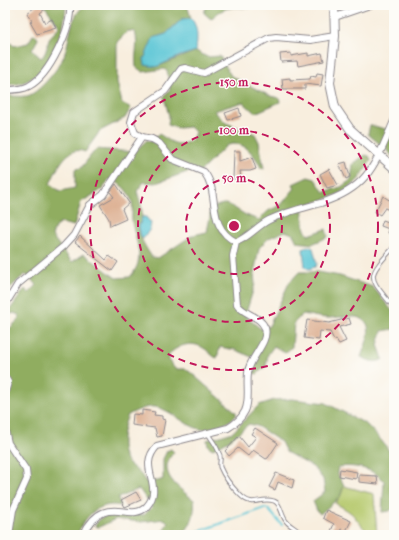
<svg xmlns="http://www.w3.org/2000/svg" width="399" height="540" viewBox="0 0 399 540" font-family="'IM FELL French Canon',serif">
  <style>
    .green { fill: #b6c96d; stroke: #6c7654 }
    .forest { fill: #90ad60; stroke: #59684e; fill-rule: evenodd }
    .water { fill: #5bc6d6; stroke: #3e7488 }
    .lines { fill: none; stroke-linecap: round; stroke-linejoin: round }
    .stream { stroke: #5bc6d6; stroke-width: 2 }
    .building { fill: #deb295 }
    .service-casing { stroke: #8d888c; stroke-width: 5 }
    .minor-casing { stroke: #8d888c; stroke-width: 8 }
    .tertiary-casing { stroke: #8d888c; stroke-width: 10 }
    .service { stroke: #fff; stroke-width: 3 }
    .minor { stroke: #fff; stroke-width: 6 }
    .tertiary { stroke: #fff; stroke-width: 8 }
    .ring { fill: none; stroke: #c2185b; stroke-width: 2; stroke-dasharray: 7 5 }
    .centre { fill: #c2185b; stroke: #fdfcf7; stroke-width: 2 }
    .ring-label { font-size: 12px; text-anchor: middle; font-weight: bold; fill: #c2185b; stroke: #fdfcf7; stroke-width: 3; stroke-linejoin: round; paint-order: stroke }
  </style>
  <rect width="100%" height="100%" fill="#fdfcf7"/>
  <filter id="ink" filterUnits="userSpaceOnUse"><feTurbulence type="fractalNoise" baseFrequency=".025" numOctaves="2"/><feDisplacementMap in="SourceGraphic" scale="8" xChannelSelector="R" yChannelSelector="G"/><feConvolveMatrix kernelMatrix="1 2 1 2 8 2 1 2 1" color-interpolation-filters="sRGB"/></filter>
  <filter id="wash" filterUnits="userSpaceOnUse"><feTurbulence type="fractalNoise" baseFrequency=".012" numOctaves="4" result="noise"/><feDisplacementMap in="SourceGraphic" scale="16" xChannelSelector="R" yChannelSelector="G"/><feGaussianBlur stdDeviation="0.9" result="paint"/><feColorMatrix in="noise" values="0 0 0 0 0 0 0 0 0 0 0 0 0 0 0 0 0 1.4 0 .05"/><feComposite in="paint" operator="in"/></filter>
  <g filter="url(#wash)">
    <rect width="100%" height="100%" fill="#f8eede"/>
    <!-- green -->
    <path class="green" d="M344,486L374,494L377,535C365,535 359,520 351,513C346,509 340,506 335,503L340,497Z"/>
    <!-- forest -->
    <g class="forest">
      <path d="M44,5H66C65,38 44,90 5,84V37L14,46L28,43L33,35H36L38,39L32,50L41,58C48,52 46,44 51,36C54,33 57,30 59,26Z"/>
      <path d="M85,5H187L191,18L182,19L166,34L153,38L156,67L196,51L207,57L220,56L231,76L270,96L279,98L280,102L255,113L243,102L214,111L226,123L255,134L259,142L264,169L261,168C255,155 243,138 226,146L199,173L190,171L156,183L144,182L137,191C139,199 143,209 142,217C142,220 140,223 139,226C137,234 147,250 152,257L158,258L193,235L207,232L210,217V209C227,201 226,203 241,212C246,216 254,218 259,220L268,211L281,205L295,188L293,184L308,177L315,179L324,192L341,187L351,180L353,164L365,155L369,156L371,160C366,167 362,176 357,181C344,196 320,200 302,206L305,230L309,235L326,229L328,237L312,244L297,242L293,234L285,231L269,238L259,248L254,274L255,284L245,316L261,329L269,326L289,283L299,272H318L340,276L373,287L394,313V329L382,331L378,345L383,359C375,364 370,361 361,357C363,350 367,343 368,336C373,309 341,318 328,318C320,318 310,315 303,314L294,323L292,347L285,353L274,346L268,354L266,366L257,374L253,373L256,359L236,350L220,347L217,358C211,356 210,352 205,349C192,340 179,345 169,354V361L175,369H185L190,372L236,412V416C230,421 225,424 218,427C192,438 178,411 155,407C146,406 136,411 128,415C122,429 118,451 128,463C135,470 140,471 145,481H158L163,479V459L167,451L171,449L174,452C155,473 179,488 194,500C196,511 191,531 179,535H140L163,531L168,522L164,519L141,522L116,519L99,527L95,526C103,508 128,516 144,515L152,507L139,489L118,498L121,506C99,501 85,516 77,535H5V333L19,319V315L14,313L6,315L25,289L29,293L37,285L25,274L5,293V95C12,96 19,97 27,96C39,93 58,69 63,58C71,40 68,18 85,5ZM128,31L135,32C139,44 134,55 136,67L143,72L164,69L167,71L170,89L164,97L169,116L168,125L178,128L190,127L195,132L192,140C177,148 172,142 159,134L151,142L147,140L134,152L96,149L81,168L75,169V188L60,191L50,184C56,171 67,144 85,152L100,131L125,118L131,108L122,103L117,82V42ZM109,179C119,182 127,189 131,199C134,205 131,214 132,221C135,242 147,258 130,277L116,278L84,254L72,262L52,236L55,227L61,223L74,226L81,202L103,189Z"/>
      <path d="M207,5H251L249,8C231,7 224,6 211,19L204,13Z"/>
      <polygon points="370,125 393,131 394,129 394,159 389,152 368,134"/>
      <path d="M292,399L326,403L366,424L381,440L394,457V507L390,511L382,512L384,481C373,468 354,465 338,467L337,473L344,486L340,497L320,514L317,511L313,501L325,492L323,479L313,467L286,452L281,442L257,426L249,424L231,439L213,449L208,446L207,440L233,432L259,405L274,400Z"/>
    </g>
    <!-- water -->
    <g class="water">
      <path d="M191,18C199,28 197,39 196,51L180,56L156,67L145,65L144,59L153,38L166,34L182,19Z"/>
      <polygon points="142,217 146,217 151,223 150,229 143,239 141,237 139,227"/>
      <polygon points="308,246 313,248 317,264 315,267 309,269 305,267 303,249"/>
    </g>
    <g class="lines">
      <!-- stream -->
      <polyline class="stream" points="188,535 265,508 268,509 282,525"/>
    </g>
    <g id="blocks">
      <!-- building -->
      <g class="building">
        <polygon points="38,5 42,5 45,9 40,13 45,23 52,19 56,28 37,34 30,22 32,21 27,13"/>
        <polygon points="291,53 291,56 308,53 308,56 322,53 324,61 298,66 297,61 281,62 280,54"/>
        <polygon points="317,73 323,74 321,86 305,84 305,89 283,89 282,79 290,78 290,80 310,79 311,76 316,77"/>
        <polygon points="239,108 241,116 228,120 225,113"/>
        <polygon points="234,151 240,151 240,161 252,157 256,169 250,171 240,171 241,179 233,179"/>
        <polygon points="346,162 350,177 346,179 339,164"/>
        <polygon points="329,169 338,185 327,188 320,174"/>
        <polygon points="116,184 129,203 122,209 126,219 110,226 109,219 100,205 114,197 110,192"/>
        <polygon points="383,196 394,203 394,207 391,211 385,208 380,215 375,212"/>
        <polygon points="394,218 394,236 388,233 389,229 381,226 383,220 391,223"/>
        <polygon points="80,236 106,260 109,256 118,262 112,271 75,242"/>
        <polygon points="349,318 351,324 339,327 346,341 339,344 336,339 334,340 330,332 320,331 319,340 304,338 307,320 329,323"/>
        <polygon points="142,410 155,412 154,415 162,416 162,419 165,420 162,436 157,437 155,428 132,425 133,414 142,415"/>
        <polygon points="255,428 278,443 268,458 266,459 253,450 248,456 238,448 229,456 225,451 239,436 248,447 256,437 251,434"/>
        <polygon points="340,469 357,472 356,479 339,476"/>
        <polygon points="276,473 294,480 292,488 278,482 275,490 269,487"/>
        <polygon points="359,475 377,476 378,484 359,482"/>
        <polygon points="136,492 141,500 125,507 121,500"/>
        <polygon points="326,510 351,521 346,531 341,529 338,534 331,531 334,524 323,518"/>
      </g>
    </g>
  </g>
  <g filter="url(#ink)">
    <use href="#blocks" fill-opacity="0" stroke="#8d888c" stroke-width="1"/>
    <g class="lines">
      <!-- service casing -->
      <g class="service-casing">
        <g id="service">
          <path d="M394,247C365,279 368,275 394,308"/>
          <path d="M208,434C212,440 217,446 219,453C222,457 219,462 220,467C224,477 233,488 240,495C254,509 259,496 274,501C281,503 281,515 286,521C290,527 298,528 301,535"/>
        </g>
      </g>
      <!-- minor casing -->
      <g class="minor-casing">
        <g id="minor">
          <polyline points="335,17 370,5"/>
          <path d="M335,36L310,40L276,37L269,38L204,73L185,68L181,69L165,91L134,112L131,122L135,133L142,137L152,139L159,143L172,159L204,172C221,193 205,226 236,242C248,238 257,226 269,220C285,212 303,208 321,203C369,188 375,164 394,121"/>
          <path d="M5,90C13,90 22,90 29,86C50,75 72,27 70,5"/>
          <polyline points="5,305 18,284 64,246 74,235 90,205 103,195 142,137"/>
          <polyline points="5,377 8,382 5,393"/>
          <polyline points="5,430 8,443 26,470 27,479 13,510 9,535"/>
          <path d="M83,535C105,490 130,525 147,506C165,485 136,468 157,446L228,428C235,424 241,419 245,411C251,398 245,381 249,368C252,356 269,341 265,328C260,315 243,315 237,304L233,256L236,242"/>
        </g>
      </g>
      <!-- tertiary casing -->
      <g class="tertiary-casing">
        <polyline id="tertiary" points="334,5 335,36 330,83 335,107 350,129 394,168"/>
      </g>
      <!-- service -->
      <use href="#service" class="service"/>
      <!-- minor -->
      <use href="#minor" class="minor"/>
      <!-- tertiary -->
      <use href="#tertiary" class="tertiary"/>
    </g>
  </g>
  <!-- distance rings -->
  <g class="ring">
    <circle cx="234" cy="226" r="48"/>
    <circle cx="234" cy="226" r="96"/>
    <circle cx="234" cy="226" r="144"/>
  </g>
  <circle cx="234" cy="226" r="6" class="centre"/>
  <g class="ring-label">
    <text x="234" y="86">150 m</text>
    <text x="234" y="134">100 m</text>
    <text x="234" y="182">50 m</text>
  </g>
  <!-- margin -->
  <rect width="399" height="540" fill="none" stroke="#fdfcf7" stroke-width="20"/>
</svg>
